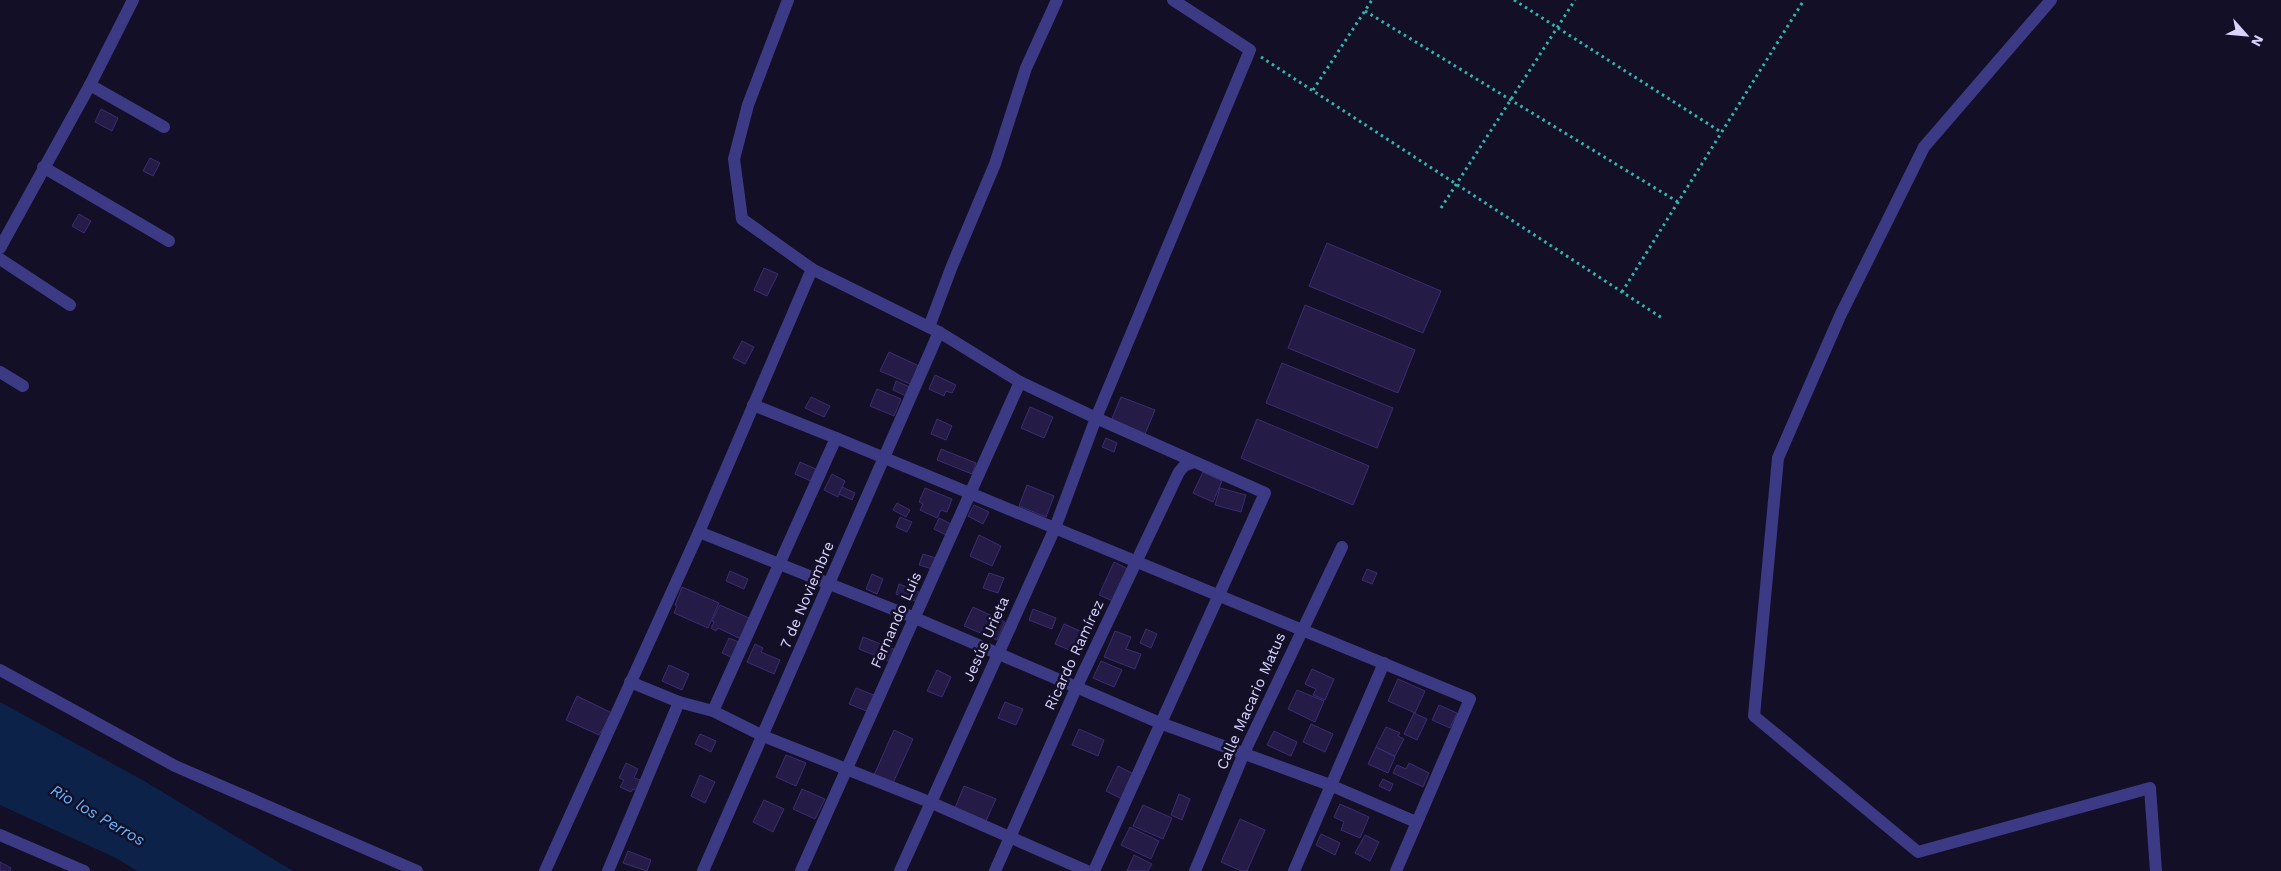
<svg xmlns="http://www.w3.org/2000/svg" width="2281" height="871" viewBox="0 0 2281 871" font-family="'Work Sans',sans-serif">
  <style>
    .water { fill: #0c2248 }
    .building { fill: #241b47; stroke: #3b2d73 }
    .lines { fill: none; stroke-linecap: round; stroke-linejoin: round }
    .path { stroke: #2fb8b0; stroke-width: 3; stroke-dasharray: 2.5 4; stroke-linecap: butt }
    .minor { stroke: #3d3a85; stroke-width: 12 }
    .labels { text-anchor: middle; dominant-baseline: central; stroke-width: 5; stroke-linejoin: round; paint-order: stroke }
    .street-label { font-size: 15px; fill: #d9d4ff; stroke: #130f26 }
    .water-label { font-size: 16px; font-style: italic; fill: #62b6ff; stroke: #130f26 }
  </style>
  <rect width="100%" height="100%" fill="#130f26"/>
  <!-- water -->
  <polygon class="water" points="0,702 146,782 293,871 137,871 116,858 0,805"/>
  <!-- building -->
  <g class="building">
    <polygon points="101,109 118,118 112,131 95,122"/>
    <polygon points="150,158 160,163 153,176 143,171"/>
    <polygon points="79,214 91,221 84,233 72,226"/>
    <polygon points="1327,243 1441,291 1423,333 1309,286"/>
    <polygon points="764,268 778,274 767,296 754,290"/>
    <polygon points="1305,305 1415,350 1398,393 1288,348"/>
    <polygon points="742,341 754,347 745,364 733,358"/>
    <polygon points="889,352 919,366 910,384 880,371"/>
    <polygon points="1282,363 1393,408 1377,448 1266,403"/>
    <polygon points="935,375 956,385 952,393 946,391 944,396 929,389"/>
    <polygon points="896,381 910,387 906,396 893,390"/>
    <polygon points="877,389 901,399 894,416 870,406"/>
    <polygon points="811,397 830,406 824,417 805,408"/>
    <polygon points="1121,397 1155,410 1145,434 1111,421"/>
    <polygon points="1030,407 1053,417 1044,438 1021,428"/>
    <polygon points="937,419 952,426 946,440 931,434"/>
    <polygon points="1257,419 1369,466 1353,505 1241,458"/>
    <polygon points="1106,438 1117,443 1114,452 1102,447"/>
    <polygon points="941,449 976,463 972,474 937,460"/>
    <polygon points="800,462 818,470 813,482 795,474"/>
    <polygon points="1203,472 1222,481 1213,502 1193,493"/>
    <polygon points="832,474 845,481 838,497 824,490"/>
    <polygon points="1027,485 1054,496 1046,517 1019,506"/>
    <polygon points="842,487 855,493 852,500 839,494"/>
    <polygon points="925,488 952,499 947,512 941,510 937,518 920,510 923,504 919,502"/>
    <polygon points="1220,488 1246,495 1241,512 1215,505"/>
    <polygon points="897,503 910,510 906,517 893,510"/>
    <polygon points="974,505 989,512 983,524 968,516"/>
    <polygon points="900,517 912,522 907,532 896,527"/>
    <polygon points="939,518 951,524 946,535 934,529"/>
    <polygon points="979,535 1001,546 992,566 970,556"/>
    <polygon points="923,554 936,558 932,569 919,565"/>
    <polygon points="1114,562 1128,569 1113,601 1099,595"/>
    <polygon points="1367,569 1377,573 1372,584 1362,580"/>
    <polygon points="730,571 748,579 744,589 726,581"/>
    <polygon points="989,573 1004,578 998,593 983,588"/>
    <polygon points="872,574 883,579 877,594 866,589"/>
    <polygon points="899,584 921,593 918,602 896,594"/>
    <polygon points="682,587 719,603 708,628 674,613 677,606 675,605"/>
    <polygon points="720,605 749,618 741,639 718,628 716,631 711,628 714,622 712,621"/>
    <polygon points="973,607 1005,622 997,640 964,626"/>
    <polygon points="1033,609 1056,618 1052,629 1029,620"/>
    <polygon points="1064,624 1085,633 1076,653 1055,644"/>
    <polygon points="1146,629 1157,634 1151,648 1140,643"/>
    <polygon points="1115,631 1131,637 1126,649 1141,654 1135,669 1104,657"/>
    <polygon points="863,637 896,650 891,662 859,649"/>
    <polygon points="729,638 741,643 733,658 722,653"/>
    <polygon points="755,644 763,648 761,652 780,660 774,674 747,662"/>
    <polygon points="1101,661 1122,670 1114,687 1093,678"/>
    <polygon points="669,665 689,674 682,690 662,681"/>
    <polygon points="1312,669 1334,679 1325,700 1313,695 1316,689 1305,684"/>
    <polygon points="937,670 951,677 942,697 927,691"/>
    <polygon points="1398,679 1425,691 1415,713 1388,701"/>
    <polygon points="856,688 876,696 869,712 849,704"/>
    <polygon points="1297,690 1324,701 1315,722 1288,709"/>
    <polygon points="577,696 612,713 599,735 566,720"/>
    <polygon points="1005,702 1023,709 1016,725 998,718"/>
    <polygon points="1439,705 1457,713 1450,728 1432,720"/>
    <polygon points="1414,713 1427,719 1417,740 1404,734"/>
    <polygon points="1311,724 1333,734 1325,752 1303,742"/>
    <polygon points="1386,727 1400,733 1398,736 1404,739 1395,756 1376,747"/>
    <polygon points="1079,729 1104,740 1098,756 1072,745"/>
    <polygon points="894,730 913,739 893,783 874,775"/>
    <polygon points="1274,731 1297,742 1291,756 1267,745"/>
    <polygon points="700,734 716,741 711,752 695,744"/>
    <polygon points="1376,747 1395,757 1388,773 1368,764"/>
    <polygon points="786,755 806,763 796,786 776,777"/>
    <polygon points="626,763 638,769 634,778 640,780 637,791 633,789 631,792 620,787 624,780 619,778"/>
    <polygon points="1409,763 1429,773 1423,787 1393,773 1397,765 1406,769"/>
    <polygon points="1118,766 1134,774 1122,799 1106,791"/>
    <polygon points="700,775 715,782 705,803 691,796"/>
    <polygon points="1383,779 1393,784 1390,791 1379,786"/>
    <polygon points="964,786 996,799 986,821 955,808"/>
    <polygon points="802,789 825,799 815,819 793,809"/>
    <polygon points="1179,794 1190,799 1182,820 1171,815"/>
    <polygon points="764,800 784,809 773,832 753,822"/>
    <polygon points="1340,804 1369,817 1360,838 1341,830 1344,822 1334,817"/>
    <polygon points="1143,805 1172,818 1163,839 1133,826"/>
    <polygon points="1240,819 1265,830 1247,871 1241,871 1221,862"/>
    <polygon points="1130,827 1159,841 1151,859 1121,845"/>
    <polygon points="1321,834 1340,843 1335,855 1316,845"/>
    <polygon points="1365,835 1379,842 1370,861 1355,853"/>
    <polygon points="628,851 651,860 647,871 623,863"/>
    <polygon points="1134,855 1152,864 1148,871 1127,871"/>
    <polygon points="0,862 11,868 10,871 0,871"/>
  </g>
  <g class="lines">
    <!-- path -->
    <g class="path">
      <polyline points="1514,0 1721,132"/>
      <polyline points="1365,11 1678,202"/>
      <polyline points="1261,57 1662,318"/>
      <polyline points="1313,90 1372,0"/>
      <polyline points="1441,208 1575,0"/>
      <polyline points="1622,292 1804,0"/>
    </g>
    <!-- minor -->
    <g class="minor">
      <polyline points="788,0 748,105 734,159 742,219 812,269 939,332 1020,382 1096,418 1265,493 1094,871"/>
      <polyline points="2051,0 1924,147 1840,316 1778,458 1754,716 1918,852 2150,788 2156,871"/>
      <polyline points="90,85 164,127"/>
      <polyline points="43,167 169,241"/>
      <polyline points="0,248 90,85 133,0"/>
      <polyline points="0,259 70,305"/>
      <polyline points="929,327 952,266 995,164 1026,68 1057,0"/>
      <polyline points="0,372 23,386"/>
      <polyline points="836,438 1470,699 1396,871"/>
      <polyline points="699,532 915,618 1160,723 1330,785 1416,822"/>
      <polyline points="0,670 175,766 417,871"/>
      <polyline points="630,682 679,702 713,711 763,736 932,803 1087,871"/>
      <polyline points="713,711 836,438 753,405"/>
      <polyline points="0,835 84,871"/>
      <polyline points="545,871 699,532 812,269"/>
      <polyline points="608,871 679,702"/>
      <polyline points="703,871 939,332"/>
      <polyline points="801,871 1020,382"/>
      <polyline points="900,871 1055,528 1096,418 1250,50 1173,0"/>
      <polyline points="995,871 1077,686 1179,472 1184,466 1194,462"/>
      <polyline points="1195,871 1244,753 1342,547"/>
      <polyline points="1294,871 1384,663"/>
    </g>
  </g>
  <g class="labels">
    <!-- street labels -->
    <g class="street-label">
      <text transform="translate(807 595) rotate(-67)">7 de Noviembre</text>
      <text transform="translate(896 620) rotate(-66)">Fernando Luis</text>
      <text transform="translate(986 639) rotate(-66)">Jesús Urieta</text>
      <text transform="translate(1074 655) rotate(-65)">Ricardo Ramírez</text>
      <text transform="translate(1251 701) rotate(-66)">Calle Macario Matus</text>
    </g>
    <!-- water labels -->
    <g class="water-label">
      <text transform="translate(98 815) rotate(30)">Rio los Perros</text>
    </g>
  </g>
  <!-- north arrow -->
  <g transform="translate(2246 35) rotate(117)" stroke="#130f26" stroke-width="4" paint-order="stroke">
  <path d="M0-4L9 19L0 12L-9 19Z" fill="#d9d4ff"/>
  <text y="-8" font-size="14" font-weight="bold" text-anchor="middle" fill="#d9d4ff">N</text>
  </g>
</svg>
